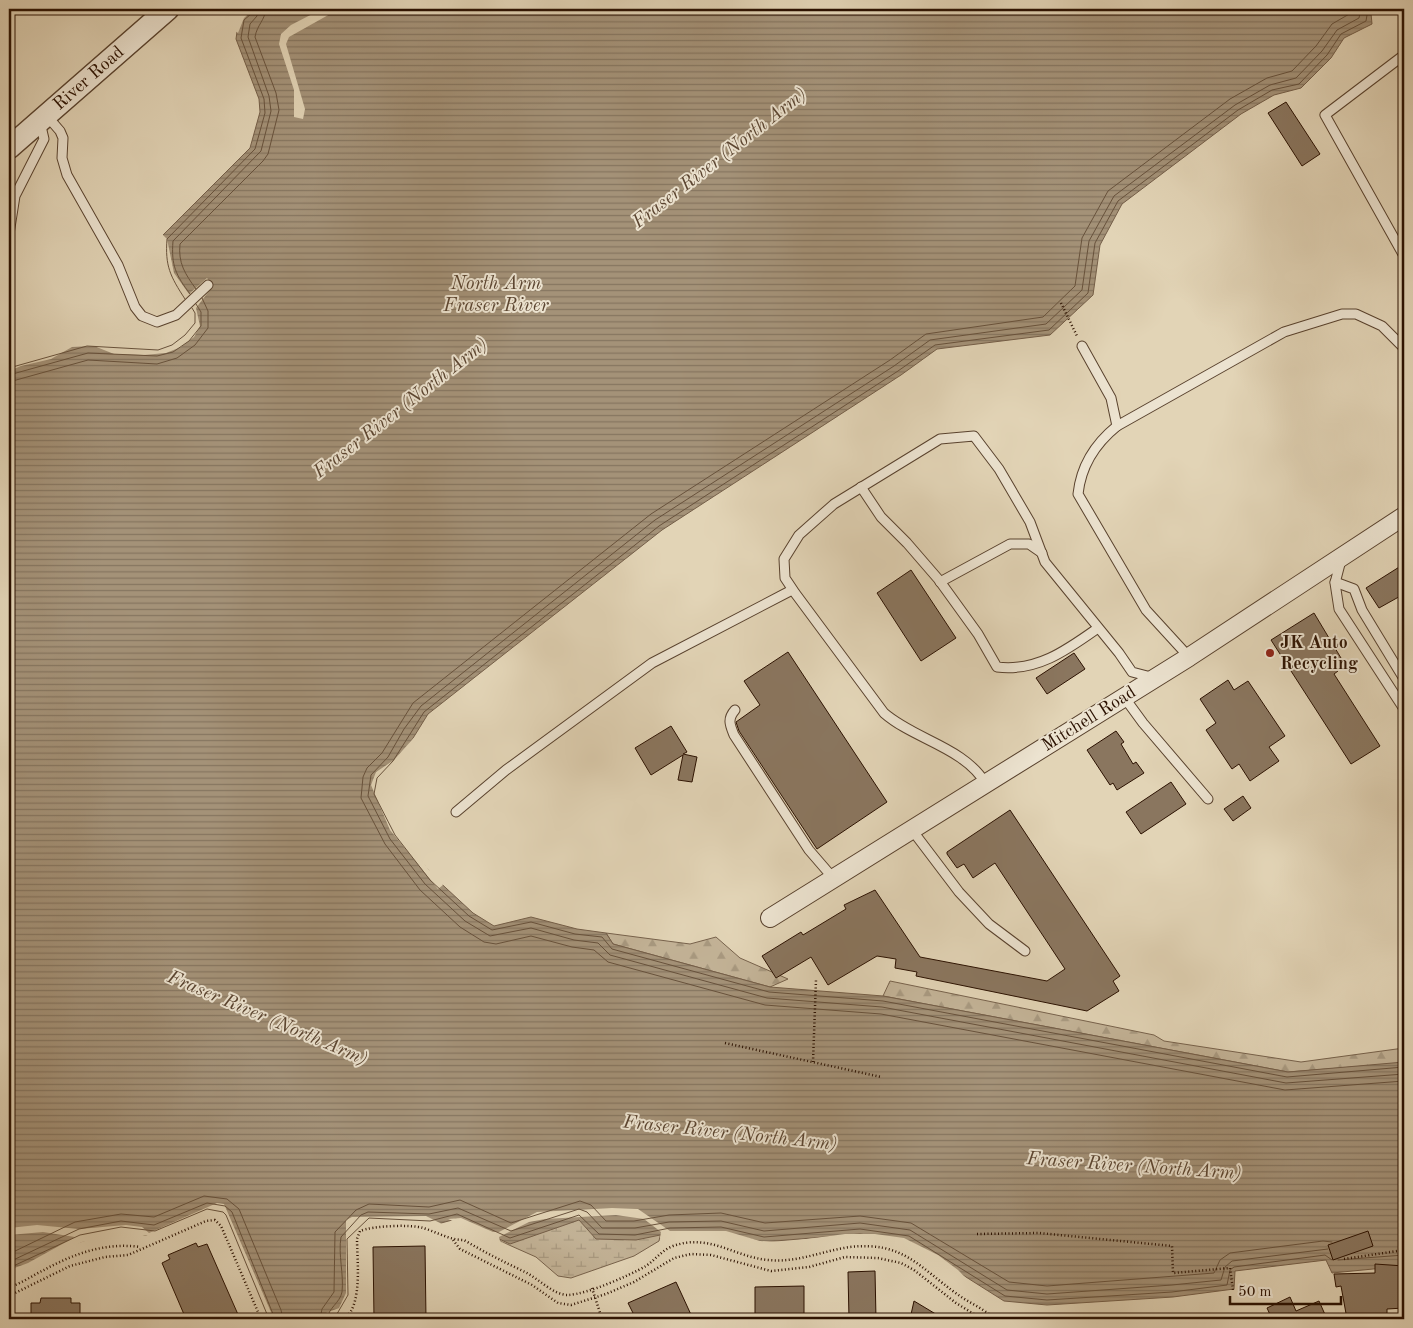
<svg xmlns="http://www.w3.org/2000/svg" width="1413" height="1328" viewBox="0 0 1413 1328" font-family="'Old Standard TT',serif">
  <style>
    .forest { fill: url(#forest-firs); stroke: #77624c }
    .wetland { fill: url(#wetland-marsh); stroke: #77624c }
    .water { fill: url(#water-rules); stroke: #745e48 }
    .pier { fill: #e2d4b6 }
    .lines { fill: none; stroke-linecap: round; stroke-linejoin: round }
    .shore { stroke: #68523c; stroke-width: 1 }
    .building { fill: #8a765f; stroke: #2b1101 }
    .service-casing { stroke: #59422e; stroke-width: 11 }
    .minor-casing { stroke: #59422e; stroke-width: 20 }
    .tertiary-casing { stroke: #59422e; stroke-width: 24 }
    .path { stroke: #2b1101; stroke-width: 2.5; stroke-dasharray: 1 2.5; stroke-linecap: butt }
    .service { stroke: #ece3d0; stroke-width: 9 }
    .minor { stroke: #ece3d0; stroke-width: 18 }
    .tertiary { stroke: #ece3d0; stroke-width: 21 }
    .poi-dot { fill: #8f2418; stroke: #ece3d0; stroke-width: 2 }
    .labels { text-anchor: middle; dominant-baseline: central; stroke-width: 4; stroke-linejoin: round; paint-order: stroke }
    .street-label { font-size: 18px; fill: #2b1101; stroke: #ece3d0 }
    .poi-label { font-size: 18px; font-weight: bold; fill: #2b1101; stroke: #ece3d0; text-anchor: start }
    .water-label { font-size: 19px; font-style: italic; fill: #5b4531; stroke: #ece3d0 }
  </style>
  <defs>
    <pattern id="forest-firs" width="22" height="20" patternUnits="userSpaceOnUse" patternTransform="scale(1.25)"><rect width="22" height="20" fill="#c3b397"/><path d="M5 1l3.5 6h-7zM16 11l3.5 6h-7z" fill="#a89980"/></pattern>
    <pattern id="wetland-marsh" width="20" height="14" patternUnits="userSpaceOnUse" patternTransform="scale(1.25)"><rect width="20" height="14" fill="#c3b397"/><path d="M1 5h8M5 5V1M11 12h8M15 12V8" fill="none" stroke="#a89980"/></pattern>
    <pattern id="water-rules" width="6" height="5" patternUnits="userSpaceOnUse" patternTransform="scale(1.25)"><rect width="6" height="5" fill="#a49278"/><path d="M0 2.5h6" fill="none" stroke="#867660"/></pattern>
  </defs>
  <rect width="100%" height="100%" fill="#e2d4b6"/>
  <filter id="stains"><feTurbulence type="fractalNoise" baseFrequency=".004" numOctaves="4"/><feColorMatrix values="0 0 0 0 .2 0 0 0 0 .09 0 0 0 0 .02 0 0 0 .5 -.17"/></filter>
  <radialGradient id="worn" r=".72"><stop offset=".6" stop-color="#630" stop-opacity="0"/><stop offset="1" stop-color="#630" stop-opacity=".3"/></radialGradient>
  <!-- forest -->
  <g class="forest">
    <polygon points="606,933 690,944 716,937 740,958 788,979 770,987 613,944"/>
    <polygon points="890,981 1154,1035 1164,1041 1301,1062 1404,1048 1404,1063 1288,1072 883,996"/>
  </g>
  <!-- wetland -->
  <polygon class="wetland" points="588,1217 661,1232 659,1241 634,1256 571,1278 558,1276 536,1257 500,1241 499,1237"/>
  <!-- water -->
  <path class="water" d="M249,9H1374L1371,13L1372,24L1344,38L1331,58L1301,88L1274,95L1241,114L1122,204L1100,245L1093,295L1050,335L937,349L901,375L662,530L428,714L397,764L381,781L379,792L399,833L433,876L473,913L494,926L531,917L577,929L606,933L613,944L770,987L883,996L1288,1072L1404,1062V1266L1332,1273L1326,1260L1235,1271L1234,1289L1173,1297L1047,1305L1004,1301L909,1241L860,1234L763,1242L721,1232L670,1233L636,1240L596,1239L579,1220L510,1244L456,1219L430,1226L369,1223L352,1240L353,1296L333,1319H265L222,1217C196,1212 180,1228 157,1236C151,1237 130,1231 120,1233C80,1237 45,1257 9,1273V364L80,343L157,345L169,341L191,321L190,314L167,281L162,236L250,148L260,112L259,99L236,39L239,17Z"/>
  <!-- pier -->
  <g class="pier">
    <polygon points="245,9 254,9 244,18 238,33 235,31 237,17"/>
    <polygon points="322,9 339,9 289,37 286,44 305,109 303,119 294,117 294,90 279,44 281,34 291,25"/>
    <polygon points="161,233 167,239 174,273 189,294 207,278 213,286 196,308 200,326 194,337 181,347 166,353 144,355 114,354 94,346 72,347 51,359 21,366 9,371 9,361 18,357 79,340 157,342 168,339 180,330 188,320 188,315 165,282 158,264"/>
    <polygon points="419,732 399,766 383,782 382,792 401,831 429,870 441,880 443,885 438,889 390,830 371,785 376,772 394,760"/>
    <polygon points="217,1203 224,1204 274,1319 262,1319 220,1219 208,1217 155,1239 145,1235 121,1235 82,1242 22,1272 9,1276 9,1270 28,1263 75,1237 43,1232 9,1235 9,1228 37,1225 79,1229 126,1225 142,1227 149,1233"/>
    <polygon points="612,1208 638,1209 670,1231 726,1231 760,1241 784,1242 845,1234 875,1234 904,1238 938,1255 958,1270 974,1286 908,1244 860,1237 763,1245 721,1235 660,1238 661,1232 644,1219 616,1215 545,1219 529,1222 499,1237 500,1241 510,1246 448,1219 461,1218 493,1232 499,1232 537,1212"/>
    <polygon points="426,1216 444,1225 430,1228 370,1226 354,1241 356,1296 345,1317 340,1319 310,1319 339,1308 346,1293 346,1220 352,1217"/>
  </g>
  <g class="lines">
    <!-- shore -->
    <g class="shore">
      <polyline points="1353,9 1351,13 1332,24 1316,46 1292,71 1267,78 1230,99 1108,191 1082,238 1075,286 1043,317 926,334 890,360 651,514 413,703 382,753 367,768 363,777 361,798 385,844 420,890 460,927 484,942 496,944 531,936 572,947 594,950 608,962 765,1005 881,1014 1285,1090 1404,1081"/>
      <polyline points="1361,9 1359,18 1337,30 1322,51 1296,78 1270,85 1235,105 1114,196 1089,241 1082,290 1046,324 930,340 894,366 655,520 421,706 404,729 388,757 371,775 368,796 390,839 425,884 465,921 490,936 531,928 574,940 598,943 610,955 767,998 882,1007 1286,1083 1404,1074"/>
      <polyline points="1368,9 1366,21 1341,34 1327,55 1299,84 1272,90 1238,110 1118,201 1095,243 1088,293 1049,330 935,345 898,371 659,526 424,712 393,761 377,778 374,794 395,835 430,880 469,916 492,930 531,922 575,934 602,937 612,949 769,992 883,1001 1287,1077 1404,1067"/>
      <path d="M196,289C185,274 178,263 180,244L263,161L268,154L279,110L276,93L255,37C257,25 265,20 266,9"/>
      <path d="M190,294C176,275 171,266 173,241L261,151L271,111L269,96L248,37L250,24L257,16L258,9"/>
      <path d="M185,299C170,276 165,266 167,239L255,149L265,113L264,99L241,38L244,20L251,14L252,9"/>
      <polyline points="9,368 87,346 158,350 172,345 185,335 195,323 195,313 192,308"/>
      <polyline points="9,375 88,353 157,356 173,352 189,341 201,326 201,312 196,304"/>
      <polyline points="9,382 88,360 157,364 177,358 195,345 208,328 208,311 202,298"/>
      <polyline points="9,1254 75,1222 121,1214 154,1217 204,1196 227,1199 239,1209 281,1310 283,1319"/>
      <polyline points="1338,1260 1404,1255"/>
      <polyline points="9,1262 79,1229 121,1221 154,1225 207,1203 225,1206 232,1212 275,1319"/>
      <polyline points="9,1268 80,1235 121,1227 155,1231 207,1209 223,1212 226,1215 269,1319"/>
      <polyline points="320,1319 322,1309 334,1292 335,1232 356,1210 369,1204 429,1207 460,1200 511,1223 580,1201 591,1205 606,1221 634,1221 669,1215 721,1213 765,1223 860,1216 911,1223 1009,1282 1047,1286 1214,1273 1220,1260 1230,1253 1323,1241 1332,1242"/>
      <path d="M327,1319C328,1308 340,1303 342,1292C344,1274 338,1255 341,1237L361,1215L368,1212L429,1214L458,1208L511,1231L579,1209L587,1212L602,1228H635L669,1222L721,1221L764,1231L860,1223L910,1230L1007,1290L1047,1294L1172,1285L1221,1280L1225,1267L1232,1261L1328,1249"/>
      <polyline points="334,1319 348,1295 347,1239 369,1218 430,1221 457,1214 510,1238 579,1215 599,1234 635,1235 670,1228 721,1227 764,1237 860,1229 909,1236 1005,1296 1047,1300 1172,1292 1227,1285 1230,1270 1234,1267 1325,1255 1332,1260"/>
    </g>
  </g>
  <!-- building -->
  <g class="building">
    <polygon points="1286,102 1320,154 1302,166 1268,113"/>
    <polygon points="1404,564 1404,594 1379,608 1366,588"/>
    <polygon points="911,570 956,638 921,661 877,593"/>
    <polygon points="1314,613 1341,658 1333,663 1338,671 1334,674 1380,746 1351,764 1271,640"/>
    <polygon points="788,652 887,802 817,849 739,731 736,722 760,705 744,681"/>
    <polygon points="1074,653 1085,669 1047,694 1036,678"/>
    <polygon points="1228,680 1234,690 1248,681 1285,736 1269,747 1279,761 1250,781 1239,764 1232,769 1206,730 1216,723 1200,699"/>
    <polygon points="671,726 687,752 683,754 697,757 692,782 678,780 683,755 651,775 635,748"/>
    <polygon points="1116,731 1124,742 1121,744 1133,764 1136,762 1144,773 1117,790 1113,783 1110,785 1087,750"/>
    <polygon points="1171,782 1186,804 1141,834 1126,812"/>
    <polygon points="1243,796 1251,808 1233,821 1224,809"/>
    <polygon points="1010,810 1120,976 1113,981 1119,991 1087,1011 916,976 917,972 895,968 896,959 877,956 828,985 811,957 776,978 762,956 801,932 803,935 846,909 844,905 875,890 920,957 1047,981 1065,969 995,863 973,878 964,864 957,868 947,854 947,852"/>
    <polygon points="1368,1231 1373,1246 1333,1260 1328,1245"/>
    <polygon points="196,1243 198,1247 207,1244 240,1319 186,1319 162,1263 170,1259 168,1255"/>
    <polygon points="425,1246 426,1319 374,1319 373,1247"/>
    <polygon points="1375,1264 1404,1266 1404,1308 1387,1309 1387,1319 1347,1319 1341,1286 1336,1287 1334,1274 1375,1273"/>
    <polygon points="875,1271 876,1319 849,1319 848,1272"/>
    <polygon points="676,1282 693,1319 636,1319 628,1303"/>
    <polygon points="804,1286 804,1319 755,1319 755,1287"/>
    <polygon points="1290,1297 1296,1311 1319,1301 1327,1319 1272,1319 1267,1308"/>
    <polygon points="41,1298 71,1298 71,1303 80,1303 80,1319 31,1319 31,1303 40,1303"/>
    <polygon points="914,1301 944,1319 910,1319"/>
  </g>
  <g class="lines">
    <!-- service casing -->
    <g class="service-casing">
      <g id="service">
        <polyline points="1404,55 1325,115 1404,256"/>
        <polyline points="47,116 60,131 63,138 62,158 67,175 118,265 135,307 142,316 157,322 176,315 208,285"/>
        <polyline points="9,234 15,196 44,139 40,122"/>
        <polyline points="1082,346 1111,398 1117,426"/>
        <path d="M861,487L881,517L907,543L939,580L978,634L997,667C1037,672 1067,650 1098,628"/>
        <polyline points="1341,560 1335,583 1339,609 1404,709"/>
        <polyline points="940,582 1010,544 1029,544 1042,553"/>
        <polyline points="1335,582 1354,589 1362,610 1404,679"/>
        <path d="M1189,657L1146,610L1078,494C1081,466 1096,443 1117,426L1284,332L1342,314H1356L1382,326L1404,348"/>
        <polyline points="1124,697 1143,723 1208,799"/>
        <path d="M735,710C727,719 730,725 734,735L809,850L834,879"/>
        <path d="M986,784C964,747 915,740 884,713L795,593L785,578L784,559L799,535L834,504L940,439L974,436L999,469L1030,522L1045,562L1119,653L1132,672L1155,678"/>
        <polyline points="456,812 506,770 652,663 792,590"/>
        <polyline points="912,830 959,892 989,924 1025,951"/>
      </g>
    </g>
    <!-- minor casing -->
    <g class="minor-casing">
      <polyline id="minor" points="770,918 1189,657 1404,516"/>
    </g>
    <!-- tertiary casing -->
    <g class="tertiary-casing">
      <g id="tertiary">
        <path id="s1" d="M9,148L168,9"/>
      </g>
    </g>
    <!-- path -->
    <g class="path">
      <polyline points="1061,303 1077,336"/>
      <polyline points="725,1043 881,1077"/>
      <polyline points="813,1062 816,980"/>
      <polyline points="977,1234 1039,1233 1172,1246 1173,1273 1230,1268 1233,1290"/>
      <polyline points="453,1240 460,1249 532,1285 558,1303 571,1305 606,1294 634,1282 674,1258 691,1254 711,1255 771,1271 809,1267 845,1257 878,1258 901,1263 914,1270 956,1303 982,1319"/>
      <polyline points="1344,1259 1404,1250"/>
      <path d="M9,1287C21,1284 33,1275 44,1270C73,1254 106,1242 140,1247"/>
      <polyline points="592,1288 602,1319"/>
      <polyline points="9,1296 70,1266 105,1257 128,1255 206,1221 215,1220 221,1226 261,1319"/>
      <path d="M344,1319C363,1306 357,1260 357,1239L360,1231C372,1226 410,1224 423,1228C437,1232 449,1240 464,1240C484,1252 504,1262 525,1272C538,1278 553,1295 568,1295C588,1294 628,1276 646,1266C655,1260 662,1250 673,1246C710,1233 734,1257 768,1260C797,1263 822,1251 850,1247C903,1241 919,1267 957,1294C969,1303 983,1308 995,1319"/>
    </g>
    <!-- service -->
    <use href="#service" class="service"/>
    <!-- minor -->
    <use href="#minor" class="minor"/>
    <!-- tertiary -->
    <use href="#tertiary" class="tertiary"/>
  </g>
  <!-- markers -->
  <circle class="poi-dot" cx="1270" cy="653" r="5"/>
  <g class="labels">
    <!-- street labels -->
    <g class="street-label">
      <text stroke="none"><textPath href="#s1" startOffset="106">River Road</textPath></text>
      <text transform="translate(1089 719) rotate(-32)">Mitchell Road</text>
    </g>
    <!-- poi labels -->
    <g class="poi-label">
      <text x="1280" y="643">JK Auto<tspan x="1280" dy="21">Recycling</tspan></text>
    </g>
    <!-- water labels -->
    <g class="water-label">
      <text transform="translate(720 159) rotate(-38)">Fraser River (North Arm)</text>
      <text x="496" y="284">North Arm<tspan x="496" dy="22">Fraser River</tspan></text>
      <text transform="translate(401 409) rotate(-38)">Fraser River (North Arm)</text>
      <text transform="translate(267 1019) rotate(23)">Fraser River (North Arm)</text>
      <text transform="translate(730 1134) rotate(6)">Fraser River (North Arm)</text>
      <text transform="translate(1134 1167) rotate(4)">Fraser River (North Arm)</text>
    </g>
  </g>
  <!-- margin -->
  <rect width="1413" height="1328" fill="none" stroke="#e2d4b6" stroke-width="30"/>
  <rect x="10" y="10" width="1393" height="1308" fill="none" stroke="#2b1101" stroke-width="2.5"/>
  <rect x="15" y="15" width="1383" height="1298" fill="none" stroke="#2b1101"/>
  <!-- scale -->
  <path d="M1230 1296v8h111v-8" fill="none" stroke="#2b1101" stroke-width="2.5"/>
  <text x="1238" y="1296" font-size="15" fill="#2b1101" stroke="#ece3d0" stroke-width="4" paint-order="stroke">50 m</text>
  <rect width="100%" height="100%" filter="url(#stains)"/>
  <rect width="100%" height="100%" fill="url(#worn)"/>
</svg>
